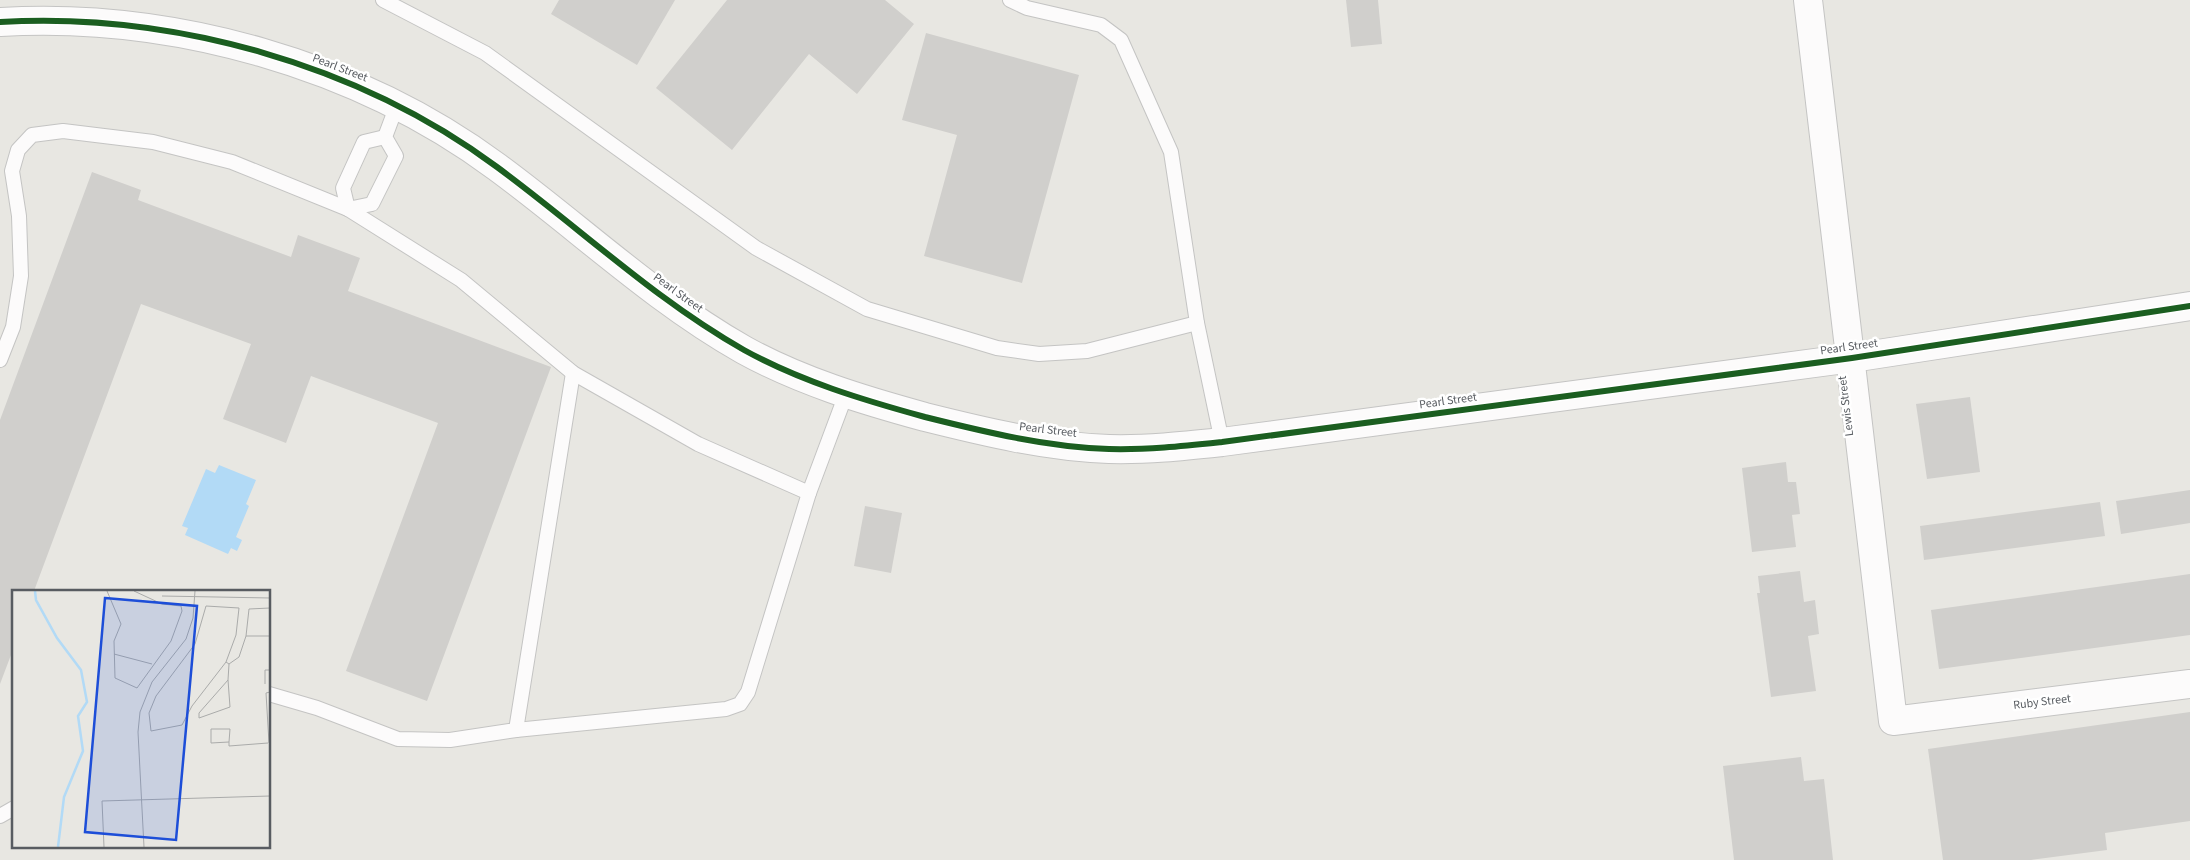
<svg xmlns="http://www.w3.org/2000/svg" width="2190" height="860" viewBox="0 0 2190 860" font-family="'Source Sans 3',sans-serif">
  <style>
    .water { fill: #b2daf6 }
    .building { fill: #d0cfcc }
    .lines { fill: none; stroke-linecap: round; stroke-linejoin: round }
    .service-casing { stroke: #c4c4c3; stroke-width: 16 }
    .minor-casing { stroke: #c4c4c3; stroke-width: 30 }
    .service { stroke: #fcfbfb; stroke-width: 14 }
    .minor { stroke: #fcfbfb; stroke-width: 28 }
    .cycleway-casing { stroke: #fff; stroke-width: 9 }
    .cycleway { stroke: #1b5e20; stroke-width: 6 }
    .labels { text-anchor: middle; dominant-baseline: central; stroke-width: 5; stroke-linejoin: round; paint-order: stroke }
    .street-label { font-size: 12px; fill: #585c61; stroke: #fff }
    .inset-river { fill: none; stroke: #b2daf6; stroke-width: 2.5 }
    .inset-road { fill: none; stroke: #aaabaa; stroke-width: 1 }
    .view { fill: #1d4ed8; fill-opacity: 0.15; stroke: #1d4ed8; stroke-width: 2.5 }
    .inset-edge { fill: none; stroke: #585c61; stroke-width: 2.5 }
  </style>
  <rect width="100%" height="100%" fill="#e8e7e2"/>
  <!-- water -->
  <polygon class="water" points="219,465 256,480 246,504 249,506 236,537 242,540 237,551 231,548 228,554 185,535 188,528 182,526 206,469 215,473"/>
  <!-- building -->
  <g class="building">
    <polygon points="559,0 675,0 637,65 551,14"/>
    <polygon points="727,0 885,0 914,24 857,94 809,54 732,150 656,88"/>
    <polygon points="1346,0 1378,0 1382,44 1351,47"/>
    <polygon points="926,33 1079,75 1022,283 924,256 957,135 902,120"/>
    <polygon points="92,172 141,190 138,200 291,257 298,235 360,258 348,291 551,367 427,701 346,671 438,423 311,376 286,443 223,419 251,344 141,304 34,591 14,591 14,647 0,684 0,420"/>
    <polygon points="1970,397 1980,472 1927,479 1916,404"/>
    <polygon points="1786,462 1788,482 1796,482 1800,514 1792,515 1796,547 1752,552 1742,468"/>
    <polygon points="2190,490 2190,523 2121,534 2116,501"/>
    <polygon points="2100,502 2105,536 1924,560 1920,526"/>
    <polygon points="865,506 902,513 891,573 854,566"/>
    <polygon points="1800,571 1804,602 1815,600 1819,634 1808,636 1816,691 1771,697 1757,593 1760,593 1758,576"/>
    <polygon points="2190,574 2190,635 1939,669 1931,610"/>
    <polygon points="2190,712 2190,821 2105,833 2107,850 2031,860 1943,860 1928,749"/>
    <polygon points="1801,757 1804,781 1824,779 1833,860 1734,860 1723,766"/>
  </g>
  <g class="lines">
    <!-- service casing -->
    <g class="service-casing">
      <g id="service">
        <polyline points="383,0 485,53 756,248 867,309 997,348 1039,354 1087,351 1197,323 1171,152 1121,40 1101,25 1027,8 1010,0"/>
        <polyline points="348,209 372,204 396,156 385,137 397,105"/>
        <polyline points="348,209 343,188 364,142 385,137"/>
        <polyline points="1197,323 1222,442"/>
        <polyline points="0,360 13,327 21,276 19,216 12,171 18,150 32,135 63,131 153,142 232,162 348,209 461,280 573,373 698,444 809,493 748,692 740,704 726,709 516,730 450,740 398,739 317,708 269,694"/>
        <polyline points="809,493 846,394"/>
        <polyline points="516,730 573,373"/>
        <polyline points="0,816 14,808"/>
      </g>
    </g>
    <!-- minor casing -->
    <g class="minor-casing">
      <g id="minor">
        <polyline points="1808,0 1893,721 2190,684"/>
        <path d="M0,22C172,12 358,64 497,167C580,228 654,299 744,350C800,381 863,400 925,417C985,432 1047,447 1109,449C1147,450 1184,446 1222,442L1852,358L2190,306"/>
      </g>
    </g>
    <!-- service -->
    <use href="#service" class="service"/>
    <!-- minor -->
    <use href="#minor" class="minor"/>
    <!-- cycleway casing -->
    <g class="cycleway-casing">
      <path id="cycleway" d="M0,22C172,12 358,64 497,167C580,228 654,299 744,350C800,381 863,400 925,417C985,432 1047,447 1109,449C1147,450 1184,446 1222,442L1852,358L2190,306"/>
    </g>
    <!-- cycleway -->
    <use href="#cycleway" class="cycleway"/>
  </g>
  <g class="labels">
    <!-- street labels -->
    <g class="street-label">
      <text transform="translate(340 68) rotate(21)">Pearl Street</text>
      <text transform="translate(678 293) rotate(36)">Pearl Street</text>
      <text transform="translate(1849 347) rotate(-8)">Pearl Street</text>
      <text transform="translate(1448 401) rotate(-8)">Pearl Street</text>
      <text transform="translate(1846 406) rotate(-97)">Lewis Street</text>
      <text transform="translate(1048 430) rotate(7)">Pearl Street</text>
      <text transform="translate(2042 702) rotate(-7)">Ruby Street</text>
    </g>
  </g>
  <!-- overview -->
  <g transform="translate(12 590)">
    <rect width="258" height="258" fill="#e8e7e2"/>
    <path class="inset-river" d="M23,1L24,10L45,48L69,80L75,112L66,126L71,161L52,207L46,257"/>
    <path class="inset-road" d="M95,1L109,34L102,51L103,88L125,98L159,51L170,21L169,16L150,14L122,1M150,6L258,8M258,18L237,19L234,46H258M102,64L140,74M214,72L180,116L170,135L139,141L137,123L144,106L183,54L194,16L227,18L224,45L214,72L217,74M216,90L218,117L187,128V123L216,90L217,74L227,67L234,46M253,94V80H258M217,152L199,153V139H218L217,152V156L256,153M257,153L254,103L258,102M92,257L90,211L258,206M132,257L126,142L128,122L140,92L174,49L181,28L183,1"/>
    <path class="view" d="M93,8L185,16L164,250L73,242Z"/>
    <rect width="258" height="258" class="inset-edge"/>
  </g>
</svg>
